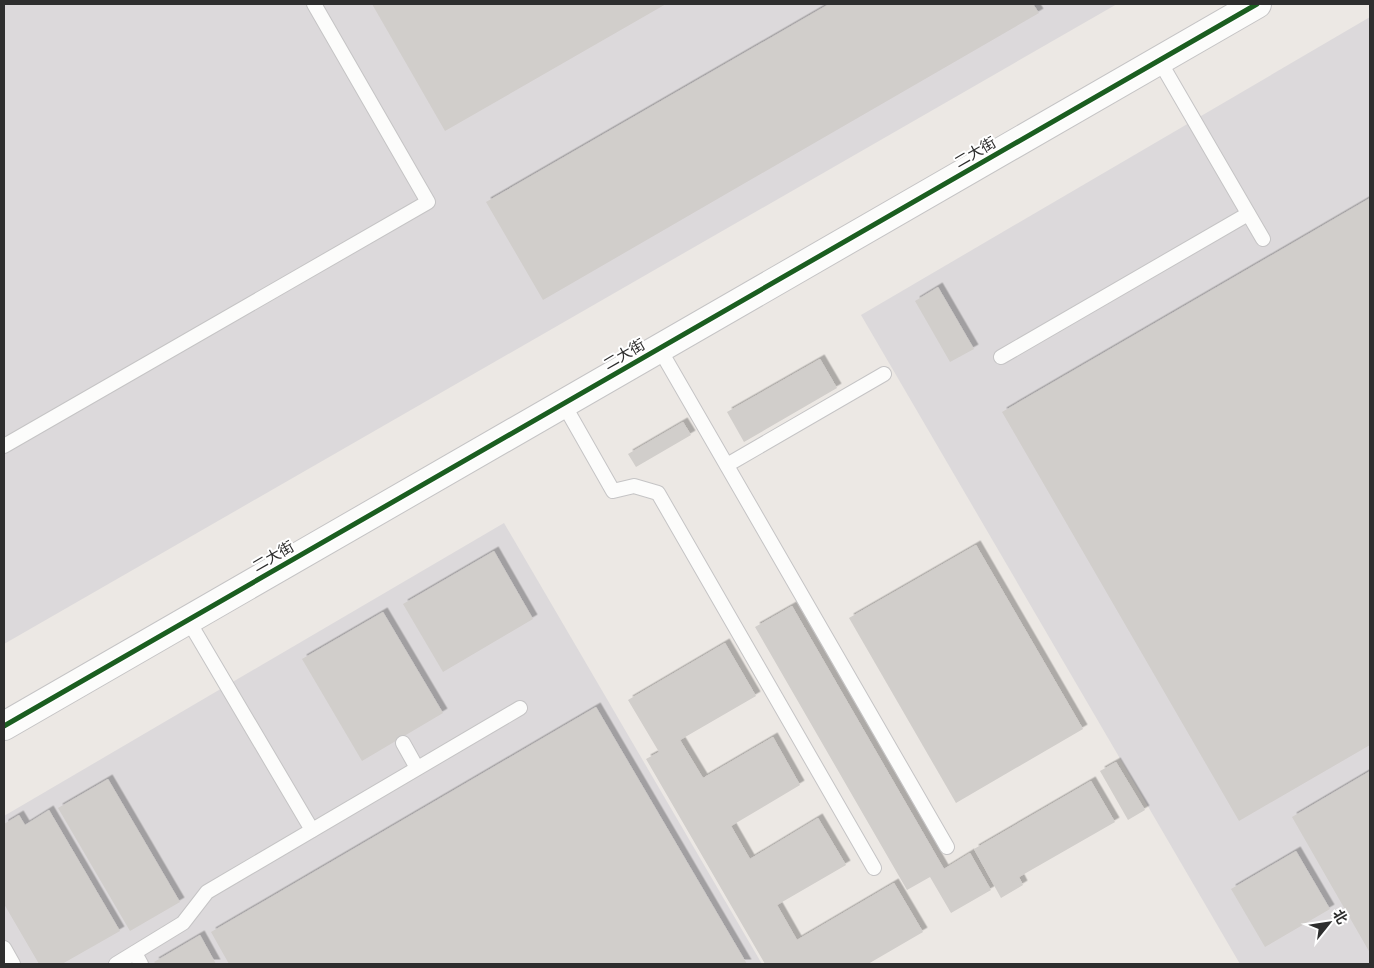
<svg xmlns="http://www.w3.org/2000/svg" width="1374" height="968" viewBox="0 0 1374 968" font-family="'PT Sans Narrow','Noto Sans SC',sans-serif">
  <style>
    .industrial { fill: #dcd9db }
    .building { fill: #d1cecb; filter: url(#shadow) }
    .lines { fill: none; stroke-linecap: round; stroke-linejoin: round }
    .lane-casing { stroke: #c5c4c5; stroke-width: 16 }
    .secondary-casing { stroke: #c5c4c5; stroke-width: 30 }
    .lane { stroke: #fcfcfb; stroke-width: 14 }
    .secondary { stroke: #fcfcfb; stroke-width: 28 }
    .cycleway-casing { stroke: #fff; stroke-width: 8 }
    .cycleway { stroke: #1b5e20; stroke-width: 5 }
    .labels { text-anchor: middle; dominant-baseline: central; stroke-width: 4; stroke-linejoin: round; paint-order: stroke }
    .street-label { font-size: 15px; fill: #2e2e2e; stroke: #fff }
  </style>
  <defs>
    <filter id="shadow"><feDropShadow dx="4.5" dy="-4.5" stdDeviation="0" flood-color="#0004"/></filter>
  </defs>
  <rect width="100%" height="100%" fill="#ece8e4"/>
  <!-- industrial -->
  <g class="industrial">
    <polygon points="4,4 1117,4 4,644"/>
    <polygon points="1370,17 1370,964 1240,964 861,315"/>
    <polygon points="504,523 762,964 4,964 4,816"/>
  </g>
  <!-- building -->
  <g class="building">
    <polygon points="372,4 666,4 445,131"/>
    <polygon points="829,4 1033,4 1039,13 543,300 486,202"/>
    <polygon points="1370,198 1370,745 1239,821 1002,412"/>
    <polygon points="938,287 974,349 950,362 915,301"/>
    <polygon points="820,359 837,388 744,442 727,412"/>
    <polygon points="683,422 691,435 636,467 628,454"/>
    <polygon points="976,545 1083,729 956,803 849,618"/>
    <polygon points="494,551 533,619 443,672 403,604"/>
    <polygon points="792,606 944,869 970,853 991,890 951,913 930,877 907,890 755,627"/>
    <polygon points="383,612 443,713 362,761 302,659"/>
    <polygon points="725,643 756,696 680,740 703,778 773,737 800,785 731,826 750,859 818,818 846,865 777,905 797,940 894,883 923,932 868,964 765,964 646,759 659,752 628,700"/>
    <polygon points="596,707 747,964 229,964 211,932"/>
    <polygon points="1116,762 1145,810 1128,820 1100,771"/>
    <polygon points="1370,771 1370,953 1292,817"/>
    <polygon points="108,779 180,902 130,931 58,808"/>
    <polygon points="1091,781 1115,822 1019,877 1023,885 1001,898 974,849"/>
    <polygon points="49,810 120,931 62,964 39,964 4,904 4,824 19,815 25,825"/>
    <polygon points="1296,851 1330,909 1265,947 1231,889"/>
    <polygon points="200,935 216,964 156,964 154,962"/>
  </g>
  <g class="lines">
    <!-- lane casing -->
    <g class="lane-casing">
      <g id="lane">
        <polyline points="1159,60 1263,239"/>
        <polyline points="659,348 947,847"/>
        <polyline points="1001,357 1248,214"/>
        <polyline points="563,403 613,491 634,486 658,493 874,868"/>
        <polyline points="4,446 428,202 314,4"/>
        <polyline points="727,465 884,374"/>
        <polyline points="188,620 312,830"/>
        <polyline points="403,743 417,768"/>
        <polyline points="4,948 13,964"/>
        <polyline points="135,953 141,964"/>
        <polyline points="116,964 183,923 207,892 520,708"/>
      </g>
    </g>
    <!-- secondary casing -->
    <g class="secondary-casing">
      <polyline id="secondary" points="4,726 1257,4"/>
    </g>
    <!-- lane -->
    <use href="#lane" class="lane"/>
    <!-- secondary -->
    <use href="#secondary" class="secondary"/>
    <!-- cycleway casing -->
    <g class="cycleway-casing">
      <polyline id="cycleway" points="4,726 1257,4"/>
    </g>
    <!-- cycleway -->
    <use href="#cycleway" class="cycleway"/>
  </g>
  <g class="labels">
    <!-- street labels -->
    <g class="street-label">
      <text transform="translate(975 152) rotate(-30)">二大街</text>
      <text transform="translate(624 354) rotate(-30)">二大街</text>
      <text transform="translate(273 556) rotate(-30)">二大街</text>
    </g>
  </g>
  <!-- border -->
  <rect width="1374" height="968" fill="none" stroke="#2e2e2e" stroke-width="10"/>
  <!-- north arrow -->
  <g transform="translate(1329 923) rotate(60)" stroke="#ffffff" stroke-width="4" paint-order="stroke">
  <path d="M0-4L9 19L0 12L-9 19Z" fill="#2e2e2e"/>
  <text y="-8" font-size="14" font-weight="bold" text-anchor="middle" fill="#2e2e2e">北</text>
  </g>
</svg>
